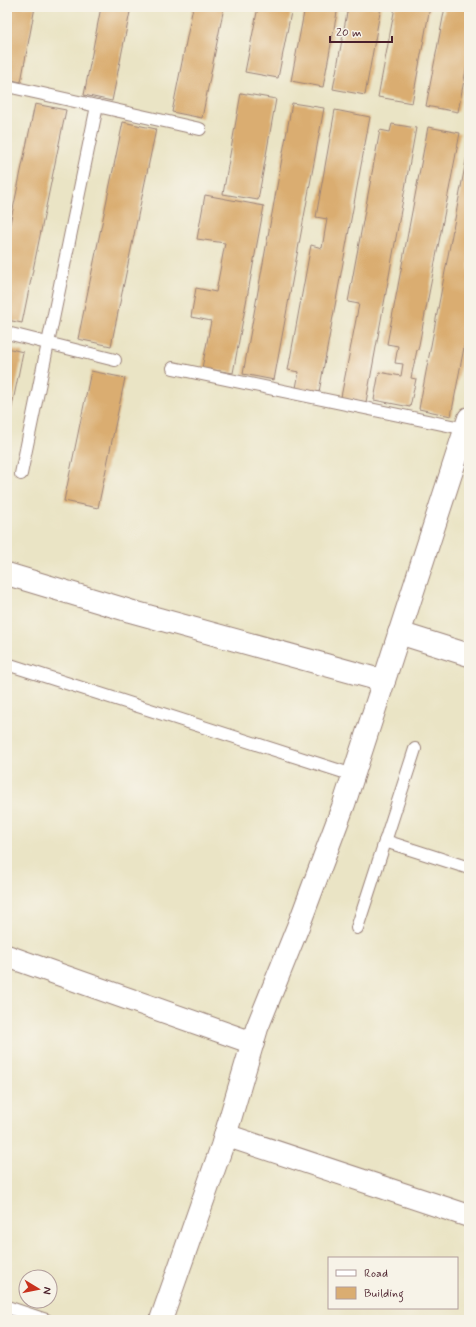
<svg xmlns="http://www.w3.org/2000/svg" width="476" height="1327" viewBox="0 0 476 1327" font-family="Mynerve,sans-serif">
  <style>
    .building { fill: #daad71 }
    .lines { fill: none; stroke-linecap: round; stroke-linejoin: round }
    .lane-casing { stroke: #9a8278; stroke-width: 14 }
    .street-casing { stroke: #9a8278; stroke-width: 24 }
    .lane { stroke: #fff; stroke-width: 12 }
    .street { stroke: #fff; stroke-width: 22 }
  </style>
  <rect width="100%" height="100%" fill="#f7f3e8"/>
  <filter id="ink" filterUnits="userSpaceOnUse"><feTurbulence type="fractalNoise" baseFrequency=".025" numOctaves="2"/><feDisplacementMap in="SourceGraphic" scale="8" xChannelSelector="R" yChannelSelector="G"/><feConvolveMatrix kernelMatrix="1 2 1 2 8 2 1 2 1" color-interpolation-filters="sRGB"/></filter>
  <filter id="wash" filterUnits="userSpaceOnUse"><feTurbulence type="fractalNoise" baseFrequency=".012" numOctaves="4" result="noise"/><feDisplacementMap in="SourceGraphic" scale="16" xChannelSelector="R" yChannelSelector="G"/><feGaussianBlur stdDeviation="0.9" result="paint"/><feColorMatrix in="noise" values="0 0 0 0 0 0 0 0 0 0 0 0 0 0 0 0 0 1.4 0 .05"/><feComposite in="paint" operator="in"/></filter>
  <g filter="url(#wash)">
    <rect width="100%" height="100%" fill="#eae4c5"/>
    <g id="blocks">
      <!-- building -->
      <g class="building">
        <polygon points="7,7 35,7 21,82 7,79"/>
        <polygon points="101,7 131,7 112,101 84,95"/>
        <polygon points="193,7 224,7 202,118 172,112"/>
        <polygon points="258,7 292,7 278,78 245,72"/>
        <polygon points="305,7 338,7 323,87 291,81"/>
        <polygon points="348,7 381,7 365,95 333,89"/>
        <polygon points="395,7 430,7 412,103 378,97"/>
        <polygon points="445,7 469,7 469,54 458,112 426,106"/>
        <polygon points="241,93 276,99 258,200 223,194"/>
        <polygon points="292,103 324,108 274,380 243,374"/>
        <polygon points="35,104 66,110 22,323 7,320 7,238"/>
        <polygon points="335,110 370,117 319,392 296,388 299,372 288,370 311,245 322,248 327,219 316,217"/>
        <polygon points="123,122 156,129 111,346 78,339"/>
        <polygon points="392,124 416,128 366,402 341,397 359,304 348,302 380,130 390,132"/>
        <polygon points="428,127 460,133 418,350 417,350 411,378 416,379 410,407 374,400 379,372 401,376 403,364 395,363 398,346 387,344"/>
        <polygon points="468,150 469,321 451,416 419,409"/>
        <polygon points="205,195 264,206 233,373 202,368 211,321 191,317 196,288 216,292 225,243 197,239"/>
        <polygon points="7,348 23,352 8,426 7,426"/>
        <polygon points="91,371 125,378 98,508 64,501"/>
      </g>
    </g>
  </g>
  <g filter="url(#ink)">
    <use href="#blocks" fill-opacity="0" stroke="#9a8278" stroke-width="1"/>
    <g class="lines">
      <!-- lane casing -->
      <g class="lane-casing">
        <g id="lane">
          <polyline points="7,86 200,129"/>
          <polyline points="7,333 115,360"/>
          <polyline points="173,368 466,429"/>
          <polyline points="21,474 97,106"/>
          <polyline points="7,664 353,775"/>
          <polyline points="385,841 469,868"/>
          <polyline points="357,928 415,749"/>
          <polyline points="7,1307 46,1320"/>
        </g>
      </g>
      <!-- street casing -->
      <g class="street-casing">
        <g id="street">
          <polyline points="7,574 130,611 384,681"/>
          <polyline points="399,633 469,655"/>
          <polyline points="7,956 253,1043"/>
          <polyline points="225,1135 469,1216"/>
          <polyline points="161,1320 222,1146 257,1028 301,919 344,804 469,418"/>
        </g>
      </g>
      <!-- lane -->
      <use href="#lane" class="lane"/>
      <!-- street -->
      <use href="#street" class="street"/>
    </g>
  </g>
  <!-- margin -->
  <rect width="476" height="1327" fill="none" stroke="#f7f3e8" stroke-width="24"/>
  <!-- legend -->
  <rect x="328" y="1257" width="130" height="52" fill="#f7f3e8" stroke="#b29e9c"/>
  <rect x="336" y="1270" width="20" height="6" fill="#ffffff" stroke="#b29e9c"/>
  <text x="364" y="1277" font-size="12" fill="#4a1f2b">Road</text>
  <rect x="336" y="1287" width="20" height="12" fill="#daad71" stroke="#b29e9c"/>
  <text x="364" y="1297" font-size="12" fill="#4a1f2b">Building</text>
  <!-- north arrow -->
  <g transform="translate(38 1289) rotate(100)"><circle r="19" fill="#f7f3e8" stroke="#b29e9c"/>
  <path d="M0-3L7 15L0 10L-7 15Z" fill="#c8321e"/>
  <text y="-6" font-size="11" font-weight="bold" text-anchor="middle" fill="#4a1f2b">N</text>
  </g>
  <!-- scale -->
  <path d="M330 36v6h62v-6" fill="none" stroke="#4a1f2b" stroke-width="2"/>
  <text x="336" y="36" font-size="12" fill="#4a1f2b" stroke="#f7f3e8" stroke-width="3" paint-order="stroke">20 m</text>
</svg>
